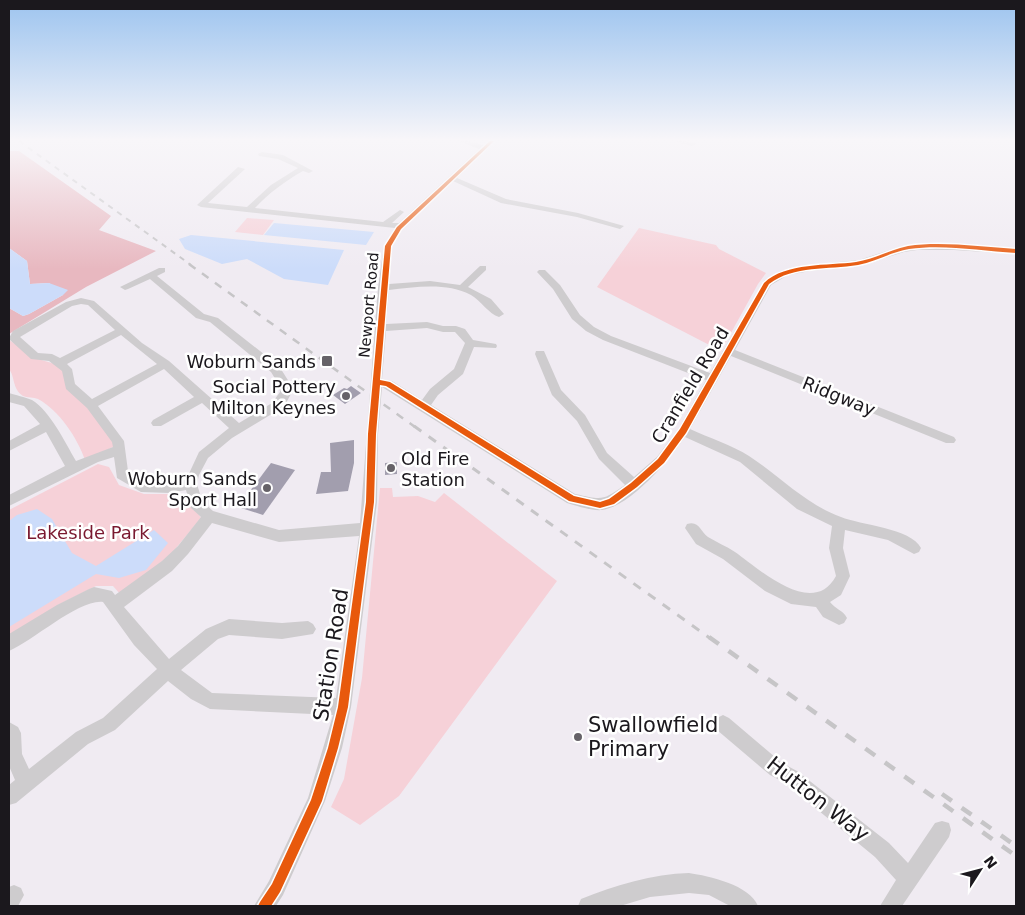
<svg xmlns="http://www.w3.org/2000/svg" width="1025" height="915" viewBox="0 0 1025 915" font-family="'DejaVu Sans',sans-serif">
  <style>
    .green { fill: #f6d1d8 }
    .forest { fill: #e8b8c0 }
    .water { fill: #ccdcfa }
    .building { fill: #a29eae }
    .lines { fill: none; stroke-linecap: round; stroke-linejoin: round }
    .minor { fill: #ceccce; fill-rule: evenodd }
    .rail-far3 { stroke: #c6c5c7; stroke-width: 2; stroke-dasharray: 5.5 5.5; stroke-linecap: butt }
    .rail-far2 { stroke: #c6c5c7; stroke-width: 2.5; stroke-dasharray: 8 8; stroke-linecap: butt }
    .rail-far1 { stroke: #c6c5c7; stroke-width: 3; stroke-dasharray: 9 9; stroke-linecap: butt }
    .rail { stroke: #c6c5c7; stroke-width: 4.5; stroke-dasharray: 12 12; stroke-linecap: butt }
    .cycleway-casing { stroke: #fff; stroke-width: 3 }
    .cycleway { fill: #e8590c; fill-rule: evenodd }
    .poi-dot { fill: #666268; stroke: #fff; stroke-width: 2 }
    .labels { text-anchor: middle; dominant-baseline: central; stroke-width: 5; stroke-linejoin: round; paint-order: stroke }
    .far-street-label { font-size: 15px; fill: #1b181d; stroke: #fff }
    .poi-label { font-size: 18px; fill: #1b181d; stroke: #fff; text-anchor: end }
    .street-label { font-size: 18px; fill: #1b181d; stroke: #fff }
    .park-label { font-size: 18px; fill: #7a1930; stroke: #fff }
    .near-street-label { font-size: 21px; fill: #1b181d; stroke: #fff }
    .near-poi-label { font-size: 21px; fill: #1b181d; stroke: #fff; text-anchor: start }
  </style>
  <rect width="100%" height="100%" fill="#f0ebf2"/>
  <!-- green -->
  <g class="green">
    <polygon points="247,218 274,220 263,235 235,232"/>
    <polygon points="639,228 716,245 719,249 766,273 758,284 721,351 597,287"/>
    <path d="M9,340L38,359L55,364L64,369L108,431L115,446L85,460C78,439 59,410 38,399C34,397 27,398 23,396C12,389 15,376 9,369Z"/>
    <polygon points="98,464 109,467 119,485 144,494 186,494 201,518 171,554 121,595 113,586 96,586 58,605 9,637 9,510"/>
    <polygon points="380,488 392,488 393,497 418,496 435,502 444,493 557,581 399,796 360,825 331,807 344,779 362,678"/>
  </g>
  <!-- forest -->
  <polygon class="forest" points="9,151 19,151 111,216 99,230 156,251 86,287 9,334 9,308 23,316 29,314 63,295 49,283 30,284 27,261 9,248"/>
  <!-- water -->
  <g class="water">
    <polygon points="274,223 374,232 366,245 264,235"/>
    <polygon points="191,235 344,250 328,285 284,279 247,259 222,264 185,249 179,239"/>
    <polygon points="9,248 27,261 30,284 49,283 68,290 63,295 29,314 23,316 9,308"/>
    <polygon points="37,509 52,519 72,553 96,566 154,530 168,543 146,570 119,578 96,574 9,627 9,521 17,515"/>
  </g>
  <!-- building -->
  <g class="building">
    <polygon points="351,386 361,393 345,404 333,395 344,388 347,389"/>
    <polygon points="354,440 354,463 348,491 316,494 321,472 331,472 330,443"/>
    <polygon points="397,462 397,474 385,475 385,463"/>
    <polygon points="271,463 295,470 263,515 238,507"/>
  </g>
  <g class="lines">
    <!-- minor -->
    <g class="minor">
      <path d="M459,141H469L483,145L488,141H495L457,178L506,199L578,213L624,226L620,229L577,217L501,203L453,181L402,229L392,246L389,284L430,281L460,285L480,266H486V270L468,287L491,299L504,314L499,317C489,314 481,301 471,295C447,282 415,287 389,290L386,324L427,322L443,326H456L465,329L473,340L496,344L497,346L496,348L474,347L463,374L438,395L431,405L575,494C603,500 602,501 625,485L599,459L577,421L552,395L535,354L536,351H544L561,390L585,415L607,453L634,477L657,457L679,428L706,380L603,340L586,331L572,319L553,289L537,272L539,270H545L560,285L580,315L594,327L611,336L710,373L764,281L781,271L810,265L859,260L899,247L917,244H954L1016,248V254L954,250H917L904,252L859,266L810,271L788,275L771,285L735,350L954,437L956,440L954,443H946L731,356L690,429C709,438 732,445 749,456C781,477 805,504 841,517C860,525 911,528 921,548L919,552L914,554L888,540L845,530L843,548L850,576L841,595L830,602C835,609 843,610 847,618L844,623L839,625L823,617L816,607L791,604L765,591L723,559L696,544L685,528L687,524C699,520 700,531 708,537C716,542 726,546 735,552C759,569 813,619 836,576L829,548L832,526L797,509L740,462L685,437C669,460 631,506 602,510C592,511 577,506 567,503L382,387L378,434L377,502L351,707L342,748L325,801L283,895L276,906H254L269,881L308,798L333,715L210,709L191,699L168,681L115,730L88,744L16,803L9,805V785L15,780L9,766V722L18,727L21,733L22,754L29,769L76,732L103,718L157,669L134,645L103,602C79,599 33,641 9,651V634L57,605L89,589L94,587L112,591L115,595L162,561L178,546L201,517L191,508L186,490L170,493L141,492L117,478L114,457L98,462L9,506V495L65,466L46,432L9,451V441L40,424L24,406L9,402V393C15,395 25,397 32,400C50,411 65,442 76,461L113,447L112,442L87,408L66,389L62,371L49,361L31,359L10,340L9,338L13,331L66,302L81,298L94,301L142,343L169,361L239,423L272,403L280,392L279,385L271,372L210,322L196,318L150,279L128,289L125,290L120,287L159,268H165V272L157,276L204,314L218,318L279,366L291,385L292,392L286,403L280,409L232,438L208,458L199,475L197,484L202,501L213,511L279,530L360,523L378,288L384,246L395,228L201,207L197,205L238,167L245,169L208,203L247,207L271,185L298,168L278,159L259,156L258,154L262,152L283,155L313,171L309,173L303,171C285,181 269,193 255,208L383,222L400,210L404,212L392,223H399L479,149ZM81,304L88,305L115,330L60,358L52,354L38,353L20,337L72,306ZM427,328L443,332H455L465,343L454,369L430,389L422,400L392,381L382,379L386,331ZM121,335L157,364L92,399L75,384L72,369L67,364ZM164,369L194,397L153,420L151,423L153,426H161L202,403L229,428L199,452L186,480C161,484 149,485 128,471L124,441L98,406ZM212,523L279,542L359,536L336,698L212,693L181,670L218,639L229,635L282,639L313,634L316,629L313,624L308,621L282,623L229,619L206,629L169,659L124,607L172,571L188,554Z"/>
      <polygon points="673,141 687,141 696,144 692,146"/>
      <polygon points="723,715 729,718 782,763 797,771 889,843 908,863 935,823 942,821 949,823 951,830 949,837 902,906 880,906 896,880 875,857 785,783 770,775 717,730 714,724 717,718"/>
      <path d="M689,873C709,876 750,885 758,906H730L709,895L689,893L650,897L620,906H578L581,899C615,885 653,874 689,873Z"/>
      <polygon points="14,885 21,888 24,895 18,906 9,906 9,887"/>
    </g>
    <!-- rail-far3 -->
    <polyline class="rail-far3" points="19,141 191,265"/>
    <!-- rail-far2 -->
    <polyline class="rail-far2" points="189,264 415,427"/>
    <!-- rail-far1 -->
    <polyline class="rail-far1" points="414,426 711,639"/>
    <!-- rail -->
    <g class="rail">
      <polyline points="709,637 1016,856"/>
      <polyline points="942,794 1016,846"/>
    </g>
    <!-- cycleway casing -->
    <g class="cycleway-casing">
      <path id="cycleway" d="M490,141H494L401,229L391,246L380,380L390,382L574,496L600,502L609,499L631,483L658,459L680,429L764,283C786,262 828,266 856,262C874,259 890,250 908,246C942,241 982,247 1016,249V253C981,251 944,244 909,249C891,252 875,262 858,265C828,270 794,265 769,284L686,433L664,463L637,487L614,504L600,508L569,501L386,386L380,385L376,434L374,502L348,707L338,748L322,801L280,892L271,906H258L260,902L272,884L311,800L328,748L338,707L366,502L368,434L385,246L397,227Z"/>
    </g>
    <!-- cycleway -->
    <use href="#cycleway" class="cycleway"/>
  </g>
  <!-- sky -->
  <linearGradient id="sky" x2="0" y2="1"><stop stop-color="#9dc4ef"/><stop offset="0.52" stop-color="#f8f6f9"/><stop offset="1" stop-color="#f8f6f9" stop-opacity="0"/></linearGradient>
  <rect width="1025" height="269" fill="url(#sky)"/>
  <!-- markers -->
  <g class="poi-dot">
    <rect x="321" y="355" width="12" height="12" rx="2.5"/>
    <circle cx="346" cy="396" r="5"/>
    <circle cx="391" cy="468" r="5"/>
    <circle cx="267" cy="488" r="5"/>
    <circle cx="578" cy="737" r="5"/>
  </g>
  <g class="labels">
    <!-- far-street labels -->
    <g class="far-street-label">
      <text transform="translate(369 305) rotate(-85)">Newport Road</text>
    </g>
    <!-- poi labels -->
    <g class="poi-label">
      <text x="316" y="361">Woburn Sands</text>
      <text x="336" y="386">Social Pottery<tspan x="336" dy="21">Milton Keynes</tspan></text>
      <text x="401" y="458" text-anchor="start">Old Fire<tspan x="401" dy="21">Station</tspan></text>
      <text x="257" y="478">Woburn Sands<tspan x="257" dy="21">Sport Hall</tspan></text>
    </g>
    <!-- street labels -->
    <g class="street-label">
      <text transform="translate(690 385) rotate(-59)">Cranfield Road</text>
      <text transform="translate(839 396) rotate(22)">Ridgway</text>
    </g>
    <!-- park labels -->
    <g class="park-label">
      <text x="88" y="532">Lakeside Park</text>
    </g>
    <!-- near-street labels -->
    <g class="near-street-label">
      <text transform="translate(331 655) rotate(-81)">Station Road</text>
      <text transform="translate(818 799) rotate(38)">Hutton Way</text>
    </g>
    <!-- near-poi labels -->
    <g class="near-poi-label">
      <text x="588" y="725">Swallowfield<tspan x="588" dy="24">Primary</tspan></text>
    </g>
  </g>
  <!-- border -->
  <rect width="1025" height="915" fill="none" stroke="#1b181d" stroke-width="20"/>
  <!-- north arrow -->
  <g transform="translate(980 870) rotate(54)" stroke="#ffffff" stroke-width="4" paint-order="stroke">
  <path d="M0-4L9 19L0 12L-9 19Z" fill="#1b181d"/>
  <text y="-8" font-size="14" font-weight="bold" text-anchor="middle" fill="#1b181d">N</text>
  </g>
</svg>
